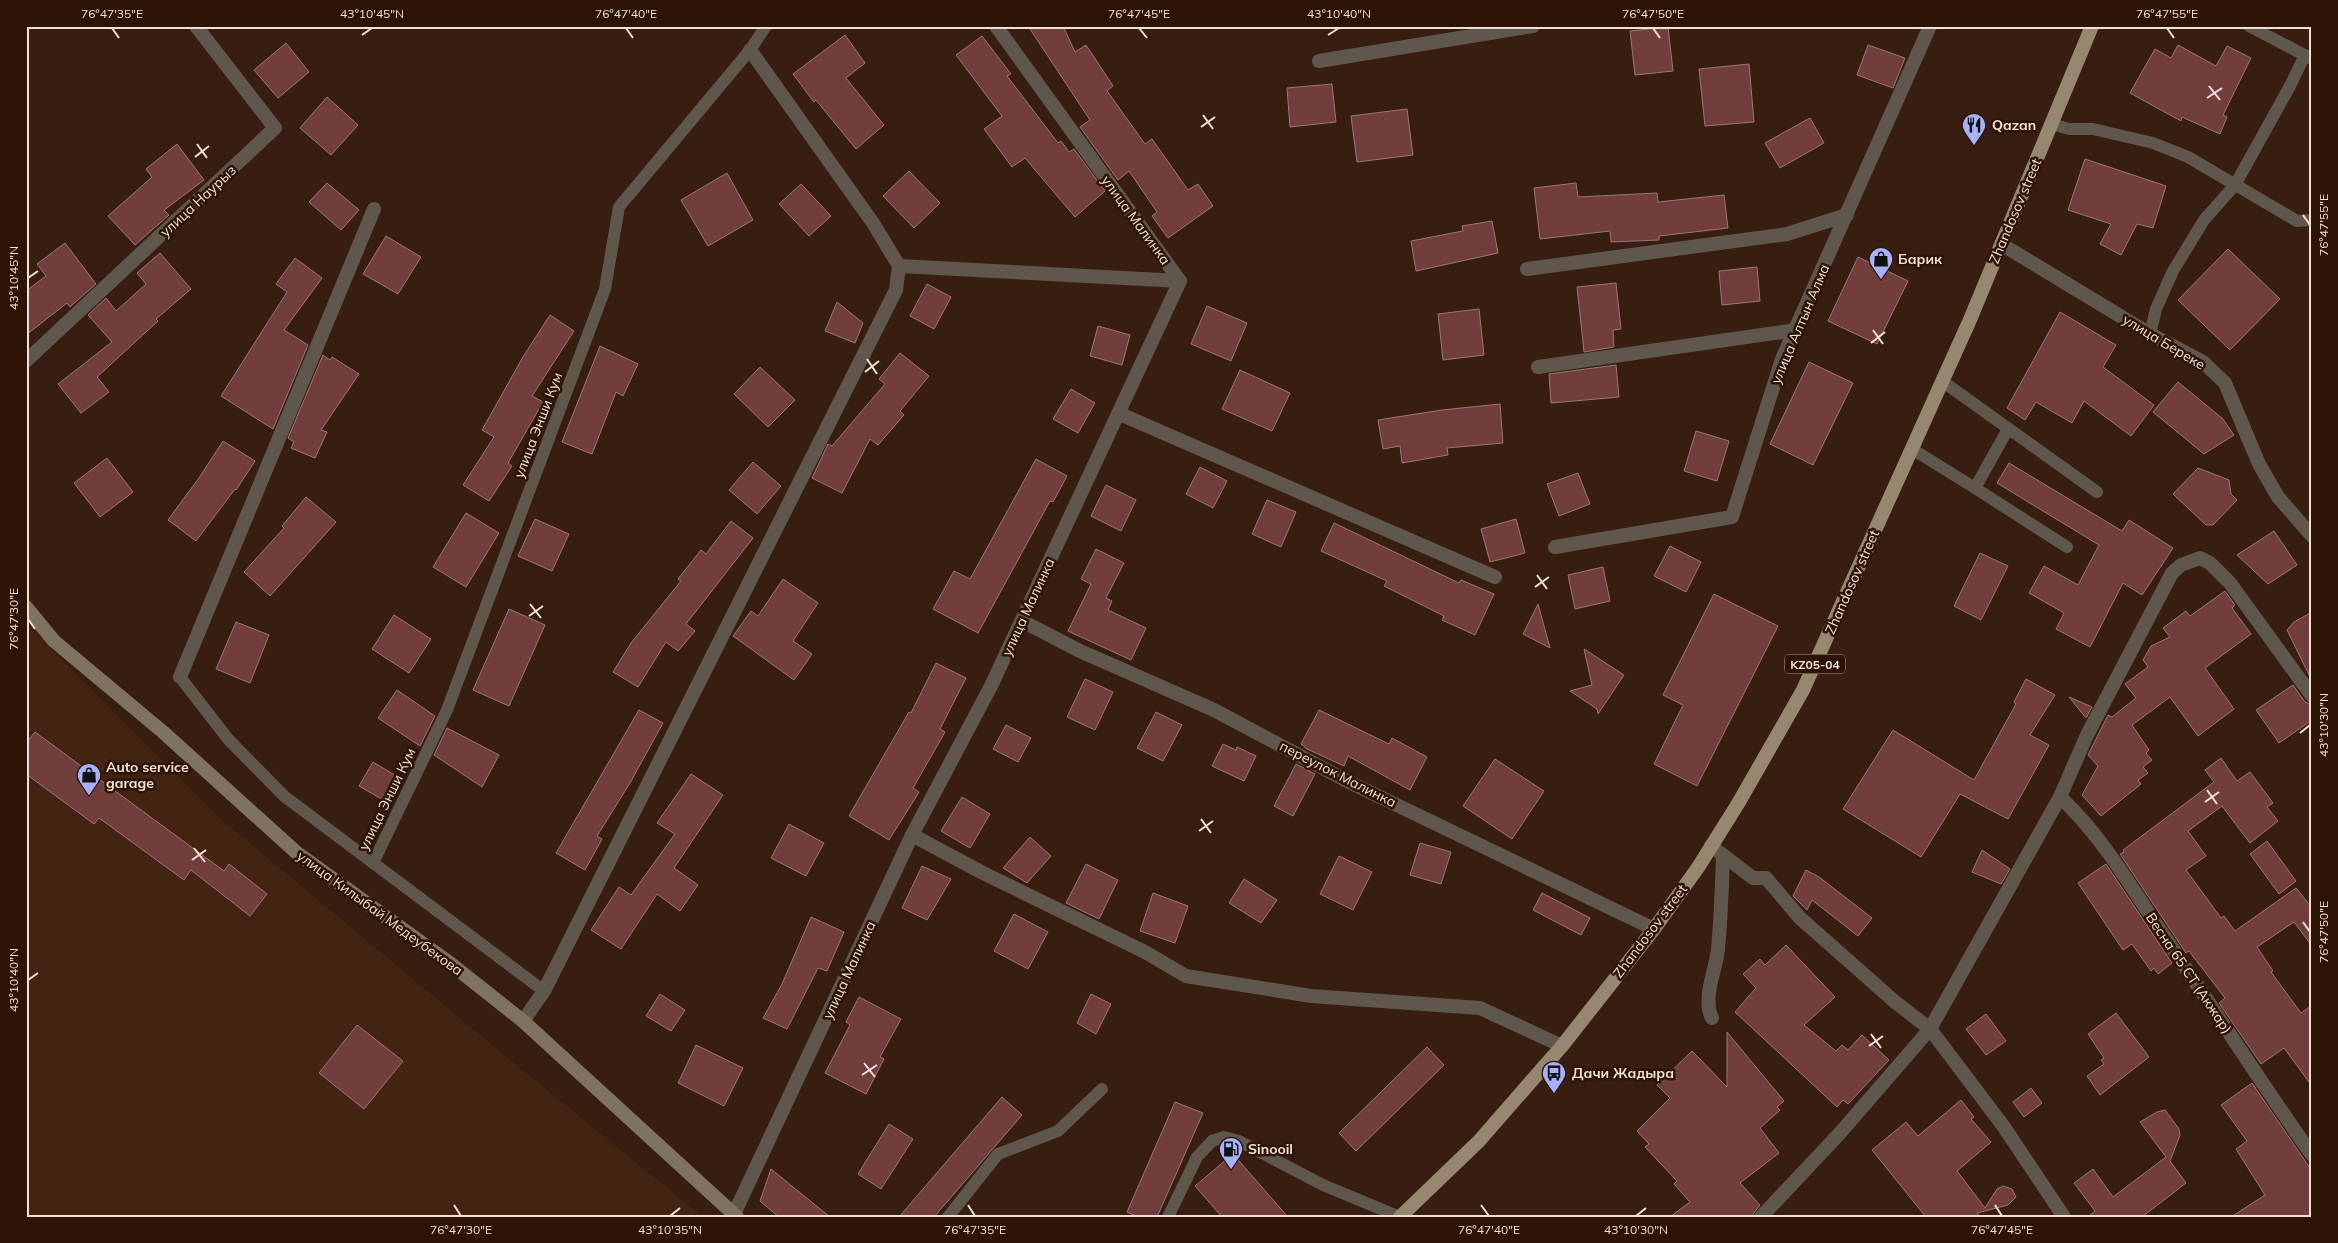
<svg xmlns="http://www.w3.org/2000/svg" width="2338" height="1243" viewBox="0 0 2338 1243" font-family="Mulish,sans-serif">
  <style>
    .built { fill: #432312 }
    .building { fill: #723e3d; stroke: #9c7775 }
    .lines { fill: none; stroke-linecap: round; stroke-linejoin: round }
    .service { stroke: #5f574b; stroke-width: 12 }
    .minor { stroke: #5f574b; stroke-width: 14 }
    .secondary { stroke: #7f7260; stroke-width: 14 }
    .primary { stroke: #988770; stroke-width: 14 }
    .ticks { fill: none; stroke: #f3e1d8; stroke-width: 2 }
    .labels { text-anchor: middle; dominant-baseline: central; stroke-width: 5; stroke-linejoin: round; paint-order: stroke }
    .shield { fill: #2d1407; stroke: #b8a499; stroke-width: 1 }
    .shield-label { font-size: 12px; font-weight: bold; fill: #f3e1d8 }
    .poi-label { font-size: 14px; font-weight: bold; fill: #f3e1d8; stroke: #2d1407; text-anchor: start }
    .street-label { font-size: 14px; fill: #f3e1d8; stroke: #2d1407 }
    .neatline { fill: none; stroke: #f3e1d8; stroke-width: 2 }
    .ticks-label { font-size: 12px; text-anchor: middle; fill: #f3e1d8 }
  </style>
  <rect width="100%" height="100%" fill="#371e10"/>
  <!-- built -->
  <polygon class="built" points="26,624 221,819 497,1049 703,1217 26,1217"/>
  <!-- building -->
  <g class="building">
    <polygon points="1028,26 1063,26 1075,52 1086,45 1113,86 1107,91 1145,144 1152,139 1188,190 1198,184 1213,206 1168,238 1152,216 1157,212 1129,171 1118,180 1080,127 1090,120"/>
    <polygon points="1668,27 1673,71 1635,75 1630,31"/>
    <polygon points="845,35 865,63 846,78 884,125 856,149 816,100 814,102 793,74"/>
    <polygon points="982,36 1011,74 1007,76 1058,143 1061,141 1069,152 1074,149 1105,191 1075,217 1025,158 1012,167 984,129 1002,116 956,55"/>
    <polygon points="286,43 309,72 278,98 254,70"/>
    <polygon points="1868,45 1905,58 1893,88 1857,75"/>
    <polygon points="2178,45 2216,66 2227,46 2251,58 2223,115 2227,117 2220,134 2182,117 2181,121 2130,93 2155,49 2171,58"/>
    <polygon points="1749,64 1754,122 1705,126 1699,69"/>
    <polygon points="1332,84 1336,122 1290,127 1287,88"/>
    <polygon points="327,97 358,125 331,155 300,128"/>
    <polygon points="1407,109 1413,155 1357,162 1351,116"/>
    <polygon points="1810,118 1824,143 1780,168 1765,143"/>
    <polygon points="177,144 204,180 164,210 169,215 135,245 108,216 152,177 146,169"/>
    <polygon points="2085,159 2166,186 2153,228 2137,224 2121,255 2100,244 2111,224 2068,210"/>
    <polygon points="909,171 940,203 914,228 883,196"/>
    <polygon points="727,173 753,220 708,246 681,200"/>
    <polygon points="327,183 359,210 341,230 309,202"/>
    <polygon points="1576,183 1578,197 1657,193 1658,202 1724,195 1728,228 1659,236 1659,240 1611,242 1610,231 1540,239 1534,188"/>
    <polygon points="801,184 831,216 809,236 779,204"/>
    <polygon points="1492,221 1498,253 1416,271 1411,241 1463,231 1462,226"/>
    <polygon points="386,236 421,257 398,294 363,274"/>
    <polygon points="65,243 96,284 70,307 67,303 26,335 26,291 46,276 37,264"/>
    <polygon points="2228,249 2280,299 2230,350 2178,300"/>
    <polygon points="160,253 191,289 156,319 158,321 97,377 109,392 81,413 58,384 112,342 88,315 106,298 116,311 146,284 137,273"/>
    <polygon points="1858,257 1908,281 1877,344 1828,321"/>
    <polygon points="295,258 322,278 284,330 308,345 273,429 221,396 287,292 276,284"/>
    <polygon points="1757,267 1760,301 1722,305 1719,271"/>
    <polygon points="1616,283 1621,329 1613,330 1614,347 1584,352 1577,287"/>
    <polygon points="927,284 951,297 934,329 910,316"/>
    <polygon points="837,302 863,323 855,343 825,331"/>
    <polygon points="1207,306 1247,323 1231,361 1191,344"/>
    <polygon points="1479,309 1484,355 1443,360 1438,314"/>
    <polygon points="2060,312 2116,345 2103,367 2154,405 2131,436 2084,401 2072,423 2036,402 2025,420 2007,408"/>
    <polygon points="550,315 574,331 532,396 543,402 508,463 512,466 489,501 463,485 494,437 482,430 523,357"/>
    <polygon points="1098,326 1130,335 1122,365 1090,356"/>
    <polygon points="600,346 638,364 623,396 616,392 592,454 562,442"/>
    <polygon points="900,353 929,376 900,411 904,415 878,445 870,439 842,493 812,478 828,444 832,446 885,384 879,379"/>
    <polygon points="323,355 330,360 332,357 359,374 321,430 327,432 315,458 291,448 294,442 288,438"/>
    <polygon points="1809,362 1853,383 1813,465 1770,444"/>
    <polygon points="1616,365 1619,397 1551,403 1549,374"/>
    <polygon points="760,367 795,400 768,427 734,394"/>
    <polygon points="1240,370 1290,393 1272,431 1222,409"/>
    <polygon points="2178,382 2223,419 2234,435 2204,454 2153,412"/>
    <polygon points="1071,389 1095,403 1078,433 1053,419"/>
    <polygon points="1500,404 1503,443 1447,448 1448,455 1402,463 1400,446 1383,449 1378,420 1442,410"/>
    <polygon points="1696,431 1729,441 1717,481 1684,471"/>
    <polygon points="223,441 255,461 236,490 235,489 196,541 168,520 199,478"/>
    <polygon points="107,458 133,492 100,517 74,483"/>
    <polygon points="1036,459 1067,476 1053,502 1050,501 978,633 933,609 954,571 970,579"/>
    <polygon points="753,462 781,486 757,514 729,490"/>
    <polygon points="2009,463 2122,531 2129,520 2173,548 2142,595 2123,583 2090,647 2056,629 2064,613 2029,593 2044,566 2078,585 2099,545 1997,483"/>
    <polygon points="1200,467 1227,481 1213,508 1186,494"/>
    <polygon points="2198,468 2229,480 2231,494 2237,500 2213,525 2206,525 2173,494"/>
    <polygon points="1578,473 1590,504 1559,516 1547,484"/>
    <polygon points="1106,485 1136,500 1121,531 1091,516"/>
    <polygon points="306,497 336,522 270,596 244,572 284,528 282,526"/>
    <polygon points="1267,500 1296,512 1281,547 1252,534"/>
    <polygon points="466,513 499,533 466,587 433,567"/>
    <polygon points="535,519 569,534 552,571 518,556"/>
    <polygon points="1516,519 1525,553 1490,562 1481,529"/>
    <polygon points="731,521 753,538 686,624 695,631 678,651 666,642 638,687 613,672 631,643 681,581 678,579 701,550 706,554"/>
    <polygon points="1334,523 1459,583 1461,580 1494,594 1475,635 1442,620 1444,616 1384,586 1387,581 1321,551"/>
    <polygon points="2274,531 2297,565 2268,584 2237,555"/>
    <polygon points="1670,546 1701,562 1686,592 1654,576"/>
    <polygon points="1096,549 1124,563 1106,598 1112,601 1108,610 1146,628 1131,660 1068,631 1091,584 1081,579"/>
    <polygon points="1980,553 2008,566 1981,620 1954,606"/>
    <polygon points="1603,567 1610,601 1575,609 1568,575"/>
    <polygon points="783,579 818,603 793,641 812,654 794,680 733,636 751,611 758,616"/>
    <polygon points="2225,591 2235,605 2232,608 2251,634 2205,668 2234,709 2198,736 2170,697 2132,725 2149,750 2146,753 2152,760 2143,767 2148,773 2138,780 2141,784 2101,816 2082,795 2098,766 2088,755 2108,715 2112,717 2136,698 2125,684 2148,667 2143,660 2151,646 2170,637 2163,628 2186,611 2190,616"/>
    <polygon points="1714,594 1778,626 1697,786 1654,764 1683,705 1663,695"/>
    <polygon points="1538,604 1550,648 1523,634"/>
    <polygon points="509,609 545,625 509,706 473,690"/>
    <polygon points="2312,612 2312,681 2287,630 2294,622"/>
    <polygon points="394,615 431,639 409,673 372,649"/>
    <polygon points="236,622 269,635 250,683 216,669"/>
    <polygon points="1584,649 1624,675 1598,714 1597,709 1570,691 1592,685"/>
    <polygon points="936,663 966,678 940,729 945,732 913,788 919,792 889,840 849,816 909,712 911,713"/>
    <polygon points="1085,679 1113,692 1095,730 1067,717"/>
    <polygon points="2026,679 2055,695 2030,735 2049,745 2008,819 1960,794 1921,857 1843,809 1893,730 1974,780 2016,704 2014,702"/>
    <polygon points="2293,685 2305,702 2312,705 2312,720 2279,743 2256,710"/>
    <polygon points="397,690 435,716 420,746 378,718"/>
    <polygon points="2069,697 2092,707 2086,718"/>
    <polygon points="639,710 663,723 630,783 597,836 602,839 585,870 556,853"/>
    <polygon points="1319,710 1389,744 1392,738 1427,757 1410,790 1348,756 1344,766 1305,748 1305,747 1301,744"/>
    <polygon points="1156,712 1182,725 1163,761 1137,748"/>
    <polygon points="1006,725 1031,738 1018,762 993,749"/>
    <polygon points="447,728 499,755 482,787 434,755"/>
    <polygon points="35,732 224,871 229,864 267,894 250,916 191,870 184,880 99,818 94,824 26,774 26,743"/>
    <polygon points="1223,744 1236,750 1237,747 1256,756 1244,781 1212,766"/>
    <polygon points="2221,758 2237,781 2250,772 2273,803 2267,807 2278,821 2250,843 2222,806 2188,831 2206,856 2186,870 2221,918 2224,916 2235,931 2296,888 2312,908 2312,946 2294,922 2257,947 2273,971 2271,972 2301,1013 2312,1005 2312,1086 2284,1048 2261,1064 2219,1003 2225,998 2189,951 2186,953 2120,854 2124,852 2123,850 2214,782 2205,770"/>
    <polygon points="1495,759 1544,791 1512,839 1463,806"/>
    <polygon points="373,762 398,777 385,801 359,786"/>
    <polygon points="1296,764 1315,774 1293,816 1274,806"/>
    <polygon points="691,774 723,795 674,868 698,885 680,911 657,894 621,949 591,930 619,887 631,895 675,834 657,823"/>
    <polygon points="962,797 990,814 970,848 941,831"/>
    <polygon points="789,824 824,843 806,876 771,858"/>
    <polygon points="1030,837 1051,856 1027,883 1003,868"/>
    <polygon points="2267,841 2296,881 2279,894 2250,854"/>
    <polygon points="1420,843 1451,852 1441,884 1410,875"/>
    <polygon points="1982,850 2010,869 2001,884 1972,872"/>
    <polygon points="1339,856 1372,872 1353,910 1320,894"/>
    <polygon points="1086,864 1118,880 1099,919 1066,903"/>
    <polygon points="2106,864 2172,963 2158,974 2154,968 2151,971 2132,944 2123,950 2078,883"/>
    <polygon points="922,866 951,879 927,920 902,908"/>
    <polygon points="1806,870 1819,877 1872,918 1858,936 1812,900 1807,910 1793,896"/>
    <polygon points="1244,879 1277,900 1261,923 1229,903"/>
    <polygon points="1153,893 1188,906 1175,943 1140,931"/>
    <polygon points="1542,893 1590,918 1581,935 1533,910"/>
    <polygon points="1014,914 1048,932 1028,969 994,951"/>
    <polygon points="811,917 844,932 827,971 818,968 787,1029 763,1018 782,984"/>
    <polygon points="1786,945 1835,997 1804,1025 1836,1051 1842,1045 1848,1050 1862,1035 1889,1060 1848,1104 1843,1100 1837,1107 1735,1012 1756,988 1743,974 1760,959 1765,965"/>
    <polygon points="660,994 685,1010 671,1031 646,1016"/>
    <polygon points="1091,994 1111,1004 1096,1034 1077,1023"/>
    <polygon points="859,997 901,1019 880,1057 884,1059 866,1094 825,1073 850,1025 846,1022"/>
    <polygon points="2116,1013 2149,1057 2100,1095 2087,1076 2104,1064 2101,1060 2104,1058 2088,1034"/>
    <polygon points="1986,1014 2006,1041 1986,1055 1966,1029"/>
    <polygon points="357,1025 403,1061 364,1109 319,1073"/>
    <polygon points="1727,1032 1784,1101 1777,1107 1780,1110 1760,1128 1779,1153 1740,1183 1760,1205 1751,1217 1670,1217 1690,1202 1674,1184 1677,1181 1645,1147 1649,1144 1637,1131 1670,1098 1657,1085 1692,1051 1727,1087"/>
    <polygon points="696,1045 743,1068 724,1106 678,1083"/>
    <polygon points="1427,1047 1444,1065 1356,1151 1339,1133"/>
    <polygon points="2252,1083 2312,1171 2312,1217 2231,1217 2265,1195 2236,1149 2247,1141 2221,1105"/>
    <polygon points="2031,1088 2042,1103 2024,1117 2013,1102"/>
    <polygon points="1002,1097 1022,1115 934,1217 899,1217"/>
    <polygon points="1961,1100 1974,1117 1971,1119 1991,1142 1957,1171 1985,1208 1997,1189 2003,1186 2012,1189 2016,1197 2008,1205 1977,1213 1980,1217 1926,1217 1872,1150 1906,1122 1918,1136"/>
    <polygon points="1175,1102 1203,1113 1157,1217 1138,1217 1127,1212"/>
    <polygon points="2165,1110 2179,1129 2180,1135 2170,1161 2186,1183 2142,1217 2088,1217 2095,1211 2074,1183 2093,1169 2113,1197 2166,1157 2140,1122 2157,1112"/>
    <polygon points="889,1124 913,1139 881,1189 858,1174"/>
    <polygon points="1233,1154 1288,1217 1222,1217 1195,1186"/>
    <polygon points="771,1169 830,1217 779,1217 760,1201"/>
  </g>
  <g class="lines">
    <!-- service -->
    <g class="service">
      <polyline points="2249,26 2312,59"/>
      <polyline points="2051,124 2069,129 2093,129 2153,143 2188,157 2297,221 2312,220"/>
      <polyline points="2150,334 2156,309 2173,271 2204,220 2235,185 2290,86 2305,55"/>
      <polyline points="1942,381 2097,492"/>
      <polyline points="1912,449 1975,488 2008,429"/>
      <polyline points="1975,488 2067,547"/>
      <polyline points="180,677 228,739 284,796 544,991"/>
      <polyline points="373,863 447,710 605,289 619,207 750,50 766,26"/>
      <polyline points="948,1217 998,1154 1058,1131 1102,1089"/>
      <polyline points="1168,1217 1197,1157 1212,1141 1224,1137 1239,1141 1323,1185 1400,1217"/>
    </g>
    <!-- minor -->
    <g class="minor">
      <polyline points="1319,61 1533,26"/>
      <polyline points="2001,244 2150,334 2203,362 2225,383 2259,464 2278,497 2312,536"/>
      <polyline points="899,266 1180,281"/>
      <polyline points="1527,269 1787,234 1847,215"/>
      <polyline points="26,361 275,128 196,26"/>
      <polyline points="1538,367 1796,330"/>
      <polyline points="1120,414 1495,577"/>
      <polyline points="1555,547 1732,517 1782,359 1930,26"/>
      <polyline points="1022,621 1080,651 1214,710 1351,783 1654,929"/>
      <polyline points="180,677 374,209"/>
      <path d="M2060,797C2100,834 2128,882 2158,927C2210,1003 2259,1080 2312,1155"/>
      <polyline points="912,835 983,873 1145,952 1186,976 1311,996 1480,1008 1562,1046"/>
      <polyline points="1711,846 1753,878 1766,878 1800,918 1894,1001 1930,1029 2004,1127 2064,1217"/>
      <path d="M1712,1018C1702,998 1716,970 1718,949C1721,918 1722,887 1723,855"/>
      <polyline points="523,1021 544,991 896,290 899,266 873,223 750,50"/>
      <polyline points="734,1214 912,835 991,686 1180,281 996,26"/>
      <polyline points="1761,1217 1840,1133 1930,1029 2060,797 2087,735 2172,573 2181,565 2200,558 2210,563 2230,583 2312,696"/>
    </g>
    <!-- secondary -->
    <polyline class="secondary" points="26,607 54,641 163,732 297,853 451,964 523,1021 737,1217"/>
    <!-- primary -->
    <polyline class="primary" points="1400,1217 1479,1141 1562,1046 1654,929 1699,866 1739,802 1803,690 1969,322 2092,26"/>
  </g>
  <!-- ticks -->
  <path class="ticks" d="M112,28L119,38M626,28L633,38M1139,28L1147,38M1653,28L1660,38M2167,28L2174,38M362,35L372,28M1328,35L1339,28M2209,86L2220,100M2207,98L2222,88M1203,115L1213,129M1201,127L1215,117M197,144L207,158M195,157L209,146M2303,215L2310,225M28,278L38,271M1873,330L1883,344M1871,343L1885,332M867,359L877,374M865,372L879,361M1537,575L1547,589M1535,587L1549,577M530,604L541,618M529,616L543,606M28,619L35,629M2300,733L2310,725M2207,790L2217,804M2205,802L2219,792M1201,819L1211,833M1199,831L1213,821M194,848L205,862M192,860L206,850M2303,922L2310,932M28,980L38,973M1871,1034L1881,1048M1869,1046L1883,1036M864,1063L875,1077M862,1075L877,1065M454,1205L461,1216M968,1205L975,1216M1481,1205L1489,1216M1995,1205L2002,1216M670,1216L680,1208M1636,1216L1646,1208"/>
  <!-- icons -->
  <defs>
    <g id="restaurant-pin" transform="scale(1.25)"><path d="M0 17L-7.5 6A9.5 9.5 0 1 1 7.5 6Z" fill="#a7b1fc" stroke="#2d1407"/><path d="M-5-6h1v4h1v-4h1v4h1v-4h1v5L-1.5 .5V6h-2V.5L-5-1ZM5-6V6H3V1.5H1.5Q1.5-4 5-6Z" fill="#111"/></g>
    <g id="shop-pin" transform="scale(1.25)"><path d="M0 17L-7.5 6A9.5 9.5 0 1 1 7.5 6Z" fill="#a7b1fc" stroke="#2d1407"/><path d="M-5-2.5h2.3a2.7 3.5 0 0 1 5.4 0H5L5.5 6h-11ZM-1.5-2.5h3a1.5 2.3 0 0 0-3 0Z" fill="#111"/></g>
    <g id="bus-pin" transform="scale(1.25)"><path d="M0 17L-7.5 6A9.5 9.5 0 1 1 7.5 6Z" fill="#a7b1fc" stroke="#2d1407"/><path d="M-5-6H5V4H4V6H2V4H-2V6H-4V4H-5ZM-3.5-4V0h7V-4ZM-3.5 1.2v1.5H-2V1.2ZM2 1.2v1.5H3.5V1.2Z" fill="#111"/></g>
    <g id="fuel-pin" transform="scale(1.25)"><path d="M0 17L-7.5 6A9.5 9.5 0 1 1 7.5 6Z" fill="#a7b1fc" stroke="#2d1407"/><path d="M-5.5-6h7V0h2V4h1.3V-2.5L3-4.5l.8-.8L6-3V5H2.5V1h-1V6h-7ZM-4.2-4.7v3.2H.2V-4.7Z" fill="#111"/></g>
  </defs>
  <g fill-rule="evenodd">
    <use href="#restaurant-pin" x="1974" y="125"/>
    <use href="#shop-pin" x="1881" y="259"/>
    <use href="#shop-pin" x="89" y="775"/>
    <use href="#bus-pin" x="1554" y="1073"/>
    <use href="#fuel-pin" x="1231" y="1149"/>
  </g>
  <g class="labels">
    <!-- shield labels -->
    <rect class="shield" x="1785" y="654.5" width="60" height="19" rx="4"/>
    <g class="shield-label">
      <text x="1815" y="664">KZ05-04</text>
    </g>
    <!-- poi labels -->
    <g class="poi-label">
      <text x="1992" y="125">Qazan</text>
      <text x="1898" y="259">Барик</text>
      <text x="106" y="767">Auto service<tspan x="106" dy="16">garage</tspan></text>
      <text x="1572" y="1073">Дачи Жадыра</text>
      <text x="1248" y="1149">Sinooil</text>
    </g>
    <!-- street labels -->
    <g class="street-label">
      <text transform="translate(198 201) rotate(-43)">улица Наурыз</text>
      <text transform="translate(2015 211) rotate(-67)">Zhandosov street</text>
      <text transform="translate(1136 220) rotate(54)">улица Малинка</text>
      <text transform="translate(1800 324) rotate(-67)">улица Алтын Алма</text>
      <text transform="translate(2164 342) rotate(31)">улица Береке</text>
      <text transform="translate(538 425) rotate(-69)">улица Энши Кум</text>
      <text transform="translate(1852 582) rotate(-66)">Zhandosov street</text>
      <text transform="translate(1028 607) rotate(-65)">улица Малинка</text>
      <text transform="translate(1338 774) rotate(27)">переулок Малинка</text>
      <text transform="translate(387 799) rotate(-64)">улица Энши Кум</text>
      <text transform="translate(380 913) rotate(36)">улица Килыбай Медеубекова</text>
      <text transform="translate(1650 931) rotate(-53)">Zhandosov street</text>
      <text transform="translate(849 970) rotate(-65)">улица Малинка</text>
      <text transform="translate(2189 973) rotate(56)">Весна 65 СТ (Акжар)</text>
    </g>
  </g>
  <!-- border -->
  <rect width="2338" height="1243" fill="none" stroke="#2d1407" stroke-width="55"/>
  <rect x="28" y="28" width="2282" height="1188" class="neatline"/>
  <g class="ticks-label">
    <text x="112" y="18">76°47'35"E</text>
    <text x="372" y="18">43°10'45"N</text>
    <text x="626" y="18">76°47'40"E</text>
    <text x="1139" y="18">76°47'45"E</text>
    <text x="1339" y="18">43°10'40"N</text>
    <text x="1653" y="18">76°47'50"E</text>
    <text x="2167" y="18">76°47'55"E</text>
    <text transform="translate(2324 225) rotate(-90)" y="4">76°47'55"E</text>
    <text transform="translate(14 278) rotate(-90)" y="4">43°10'45"N</text>
    <text transform="translate(14 619) rotate(-90)" y="4">76°47'30"E</text>
    <text transform="translate(2324 725) rotate(-90)" y="4">43°10'30"N</text>
    <text transform="translate(2324 932) rotate(-90)" y="4">76°47'50"E</text>
    <text transform="translate(14 980) rotate(-90)" y="4">43°10'40"N</text>
    <text x="461" y="1234">76°47'30"E</text>
    <text x="670" y="1234">43°10'35"N</text>
    <text x="975" y="1234">76°47'35"E</text>
    <text x="1489" y="1234">76°47'40"E</text>
    <text x="1636" y="1234">43°10'30"N</text>
    <text x="2002" y="1234">76°47'45"E</text>
  </g>
</svg>
